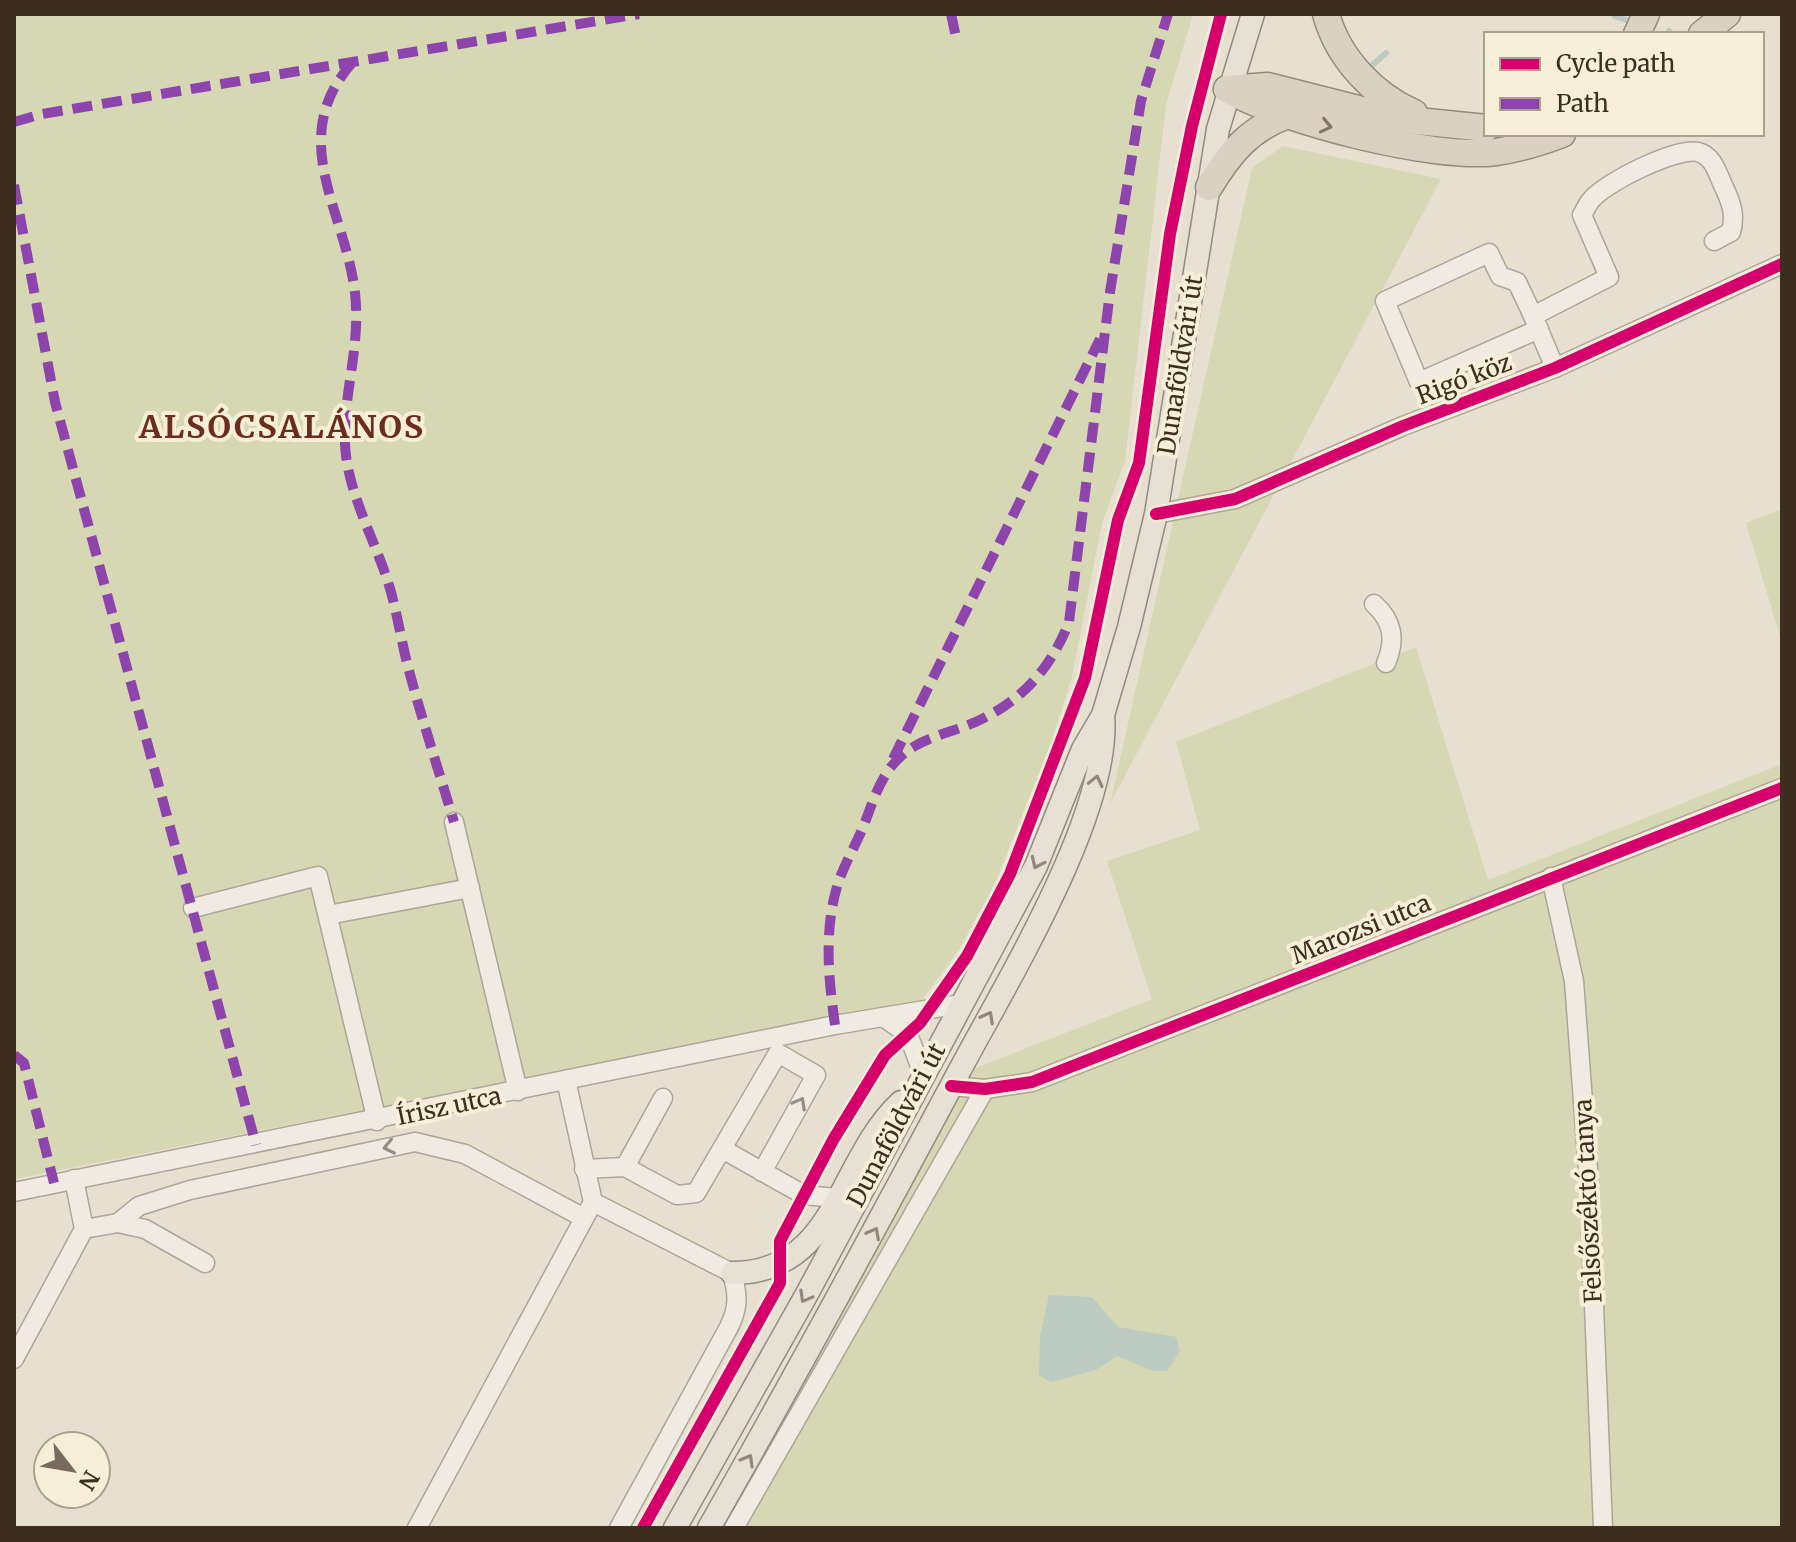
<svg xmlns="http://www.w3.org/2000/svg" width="1796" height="1542" viewBox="0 0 1796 1542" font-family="Merriweather,serif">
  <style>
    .green { fill: #d6d7b3 }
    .water { fill: #bcccc2 }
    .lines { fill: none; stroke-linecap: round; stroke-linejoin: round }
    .stream { stroke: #bcccc2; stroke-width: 6 }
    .minor-casing { stroke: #ada599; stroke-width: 21 }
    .major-casing { stroke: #928b80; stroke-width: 25 }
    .highway-casing { stroke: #928b80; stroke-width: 29 }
    .minor { stroke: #efebe3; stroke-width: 18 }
    .major { stroke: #e6e1d4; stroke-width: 22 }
    .highway { stroke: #dad1c2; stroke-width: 26 }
    .quiet { stroke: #8e44ad; stroke-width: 10; stroke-dasharray: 20 10; stroke-linecap: butt }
    .cycleway-casing { stroke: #f7eed8; stroke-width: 17 }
    .cycleway { stroke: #d6006c; stroke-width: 12 }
    .oneway { stroke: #847769 }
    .oneway2 { stroke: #92887a }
    .oneway3 { stroke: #968c82 }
    .labels { text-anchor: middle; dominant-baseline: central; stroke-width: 8; stroke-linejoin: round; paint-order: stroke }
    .street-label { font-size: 24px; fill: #3d2e20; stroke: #f7eed8 }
    .district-label { font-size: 32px; font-weight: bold; letter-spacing: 2px; fill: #6b2e1e; stroke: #f7eed8 }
  </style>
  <rect width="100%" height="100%" fill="#e7e0d1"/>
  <!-- green -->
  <g class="green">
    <polygon points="14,14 1193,14 1166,105 1125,461 1102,523 1072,677 1051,743 995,883 960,948 922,1000 14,1179"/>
    <polygon points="1283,146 1441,179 1110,804 1252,168"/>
    <polygon points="1782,509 1782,643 1746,523"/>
    <polygon points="1416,647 1488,880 1782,764 1782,1528 724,1528 971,1070 1152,999 1107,861 1200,830 1176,742"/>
  </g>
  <!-- water -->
  <polygon class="water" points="1049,1295 1092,1297 1118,1327 1176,1337 1180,1351 1167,1371 1153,1371 1117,1356 1096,1370 1051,1382 1039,1375 1040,1336"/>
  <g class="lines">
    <!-- stream -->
    <g class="stream">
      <polyline points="1615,16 1632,22"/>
      <polyline points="1669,31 1671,34"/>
      <polyline points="1368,69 1386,53"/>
    </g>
    <!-- minor casing -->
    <g class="minor-casing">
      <g id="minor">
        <polyline points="1533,316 1517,282 1500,276 1489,253 1385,301 1419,382 1539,329"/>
        <path d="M1555,368L1533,316L1609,277L1582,215C1585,210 1588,203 1592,199C1606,182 1677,147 1698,152C1713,156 1717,172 1723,185C1731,202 1736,214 1731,232L1714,241"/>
        <polyline points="1156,514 1235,499 1403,426 1555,368 1782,264"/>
        <path d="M1374,604C1393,621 1396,640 1386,663"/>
        <polyline points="454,822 518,1091"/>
        <polyline points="1551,877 1574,981 1589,1182 1603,1528"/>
        <polyline points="193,908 318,876 377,1121"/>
        <polyline points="328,915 470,888"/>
        <polyline points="883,1017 908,1034 923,1074"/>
        <polyline points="951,1086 985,1089 1032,1082 1782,788"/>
        <polyline points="724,1150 804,1195 837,1198"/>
        <polyline points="625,1167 663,1098"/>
        <polyline points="584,1169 625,1167 677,1195 696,1193 778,1053 816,1075 762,1172"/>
        <polyline points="14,1192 835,1025 961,1004"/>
        <path d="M593,1202L732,1273C738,1294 739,1307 729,1327L619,1528"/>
        <polyline points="118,1223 145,1229 205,1263"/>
        <polyline points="84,1229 118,1223 139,1206 190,1190 415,1142 465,1154 584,1218"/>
        <polyline points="14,1359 84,1229 74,1179"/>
        <polyline points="417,1528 593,1202 566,1080"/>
        <polyline points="734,1528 985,1089"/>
      </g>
    </g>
    <!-- major casing -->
    <g class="major-casing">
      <g id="major">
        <path d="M732,1273C837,1273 838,1160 901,1102"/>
        <polyline points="675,1528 808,1292 1036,866 1083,749 1103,715 1129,627 1156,514 1218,129 1253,14"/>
        <path d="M709,1528C793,1380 874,1231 954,1081C1001,991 1112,814 1103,715"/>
      </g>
    </g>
    <!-- highway casing -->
    <g class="highway-casing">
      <g id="highway">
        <path d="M1326,14C1338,58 1373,95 1414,113"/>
        <polyline points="1637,34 1646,14"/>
        <polyline points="1702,34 1727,14"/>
        <path d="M1227,89C1282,121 1433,160 1496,152C1519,149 1541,142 1562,134"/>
        <polyline points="1227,89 1268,86 1398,119 1486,128"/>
        <path d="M1209,187C1229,154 1248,130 1285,116"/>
      </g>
    </g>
    <!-- minor -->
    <use href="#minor" class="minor"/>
    <!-- major -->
    <use href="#major" class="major"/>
    <!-- highway -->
    <use href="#highway" class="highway"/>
    <!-- quiet -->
    <g class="quiet">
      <polyline points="951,14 957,42"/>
      <path d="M352,63C285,139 346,212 355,293C361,347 343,393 345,444C347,491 374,538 388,582C396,607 400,634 406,659C420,714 438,768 454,822"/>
      <polyline points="14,122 42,114 639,14"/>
      <polyline points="14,185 55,402 256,1145"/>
      <polyline points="893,759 1100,339"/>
      <path d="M835,1025C828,976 823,922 841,875C848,858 857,842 864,825C876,793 884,764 915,746C930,737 950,732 966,726C1017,706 1049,673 1069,622L1110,292L1141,101L1168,14"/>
      <polyline points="14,1055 24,1063 54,1183"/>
    </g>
    <!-- cycleway casing -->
    <g class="cycleway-casing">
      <g id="cycleway">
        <polyline points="1156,514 1235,499 1403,426 1555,368 1782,264"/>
        <polyline points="951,1086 985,1089 1032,1082 1782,788"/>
        <polyline points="643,1528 780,1283 780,1241 833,1140 885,1055 920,1023 967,956 1010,874 1085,678 1118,520 1139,463 1170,234 1192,126 1221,14"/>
      </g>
    </g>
    <!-- cycleway -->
    <use href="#cycleway" class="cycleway"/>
  </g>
  <!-- one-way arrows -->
  <defs><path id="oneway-chevron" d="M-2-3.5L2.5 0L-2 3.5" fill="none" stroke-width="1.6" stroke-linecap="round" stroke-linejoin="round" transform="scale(2)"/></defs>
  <use class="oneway" href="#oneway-chevron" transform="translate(1326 126) rotate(13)"/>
  <g class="oneway2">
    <use href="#oneway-chevron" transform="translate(1096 781) rotate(-77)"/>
    <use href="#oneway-chevron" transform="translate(1037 863) rotate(115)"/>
    <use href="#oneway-chevron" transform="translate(988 1017) rotate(-62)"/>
    <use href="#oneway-chevron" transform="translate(874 1233) rotate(-62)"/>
    <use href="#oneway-chevron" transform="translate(805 1297) rotate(119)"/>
    <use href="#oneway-chevron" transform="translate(748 1460) rotate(-60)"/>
  </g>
  <g class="oneway3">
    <use href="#oneway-chevron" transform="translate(800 1103) rotate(-61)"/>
    <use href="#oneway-chevron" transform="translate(389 1147) rotate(168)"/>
  </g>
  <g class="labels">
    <!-- street labels -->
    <g class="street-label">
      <text transform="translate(1180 365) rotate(-81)">Dunaföldvári út</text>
      <text transform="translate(1464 379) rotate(-21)">Rigó köz</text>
      <text transform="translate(1361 929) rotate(-22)">Marozsi utca</text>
      <text transform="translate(449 1106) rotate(-12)">Írisz utca</text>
      <text transform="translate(896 1125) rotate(-62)">Dunaföldvári út</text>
      <text transform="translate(1588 1201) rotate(-93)">Felsőszéktó tanya</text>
    </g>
    <!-- district labels -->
    <g class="district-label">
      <text x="282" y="427">ALSÓCSALÁNOS</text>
    </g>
  </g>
  <!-- border -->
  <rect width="1796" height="1542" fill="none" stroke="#3d2e20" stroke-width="32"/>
  <!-- legend -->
  <rect x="1484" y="32" width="280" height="104" fill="#f7eed8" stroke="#ada18e" stroke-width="2"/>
  <rect x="1500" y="58" width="40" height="12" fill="#d6006c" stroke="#ada18e" stroke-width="2"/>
  <text x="1556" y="72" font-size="24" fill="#3d2e20">Cycle path</text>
  <rect x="1500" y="98" width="40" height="12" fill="#8e44ad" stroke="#ada18e" stroke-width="2"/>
  <text x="1556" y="112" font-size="24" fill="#3d2e20">Path</text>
  <!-- north arrow -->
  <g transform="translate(72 1470) rotate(121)"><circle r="38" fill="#f7eed8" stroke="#ada18e" stroke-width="2"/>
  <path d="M0-6L14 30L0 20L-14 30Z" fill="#786c5e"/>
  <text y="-12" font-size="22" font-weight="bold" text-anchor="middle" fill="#3d2e20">N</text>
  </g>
</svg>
